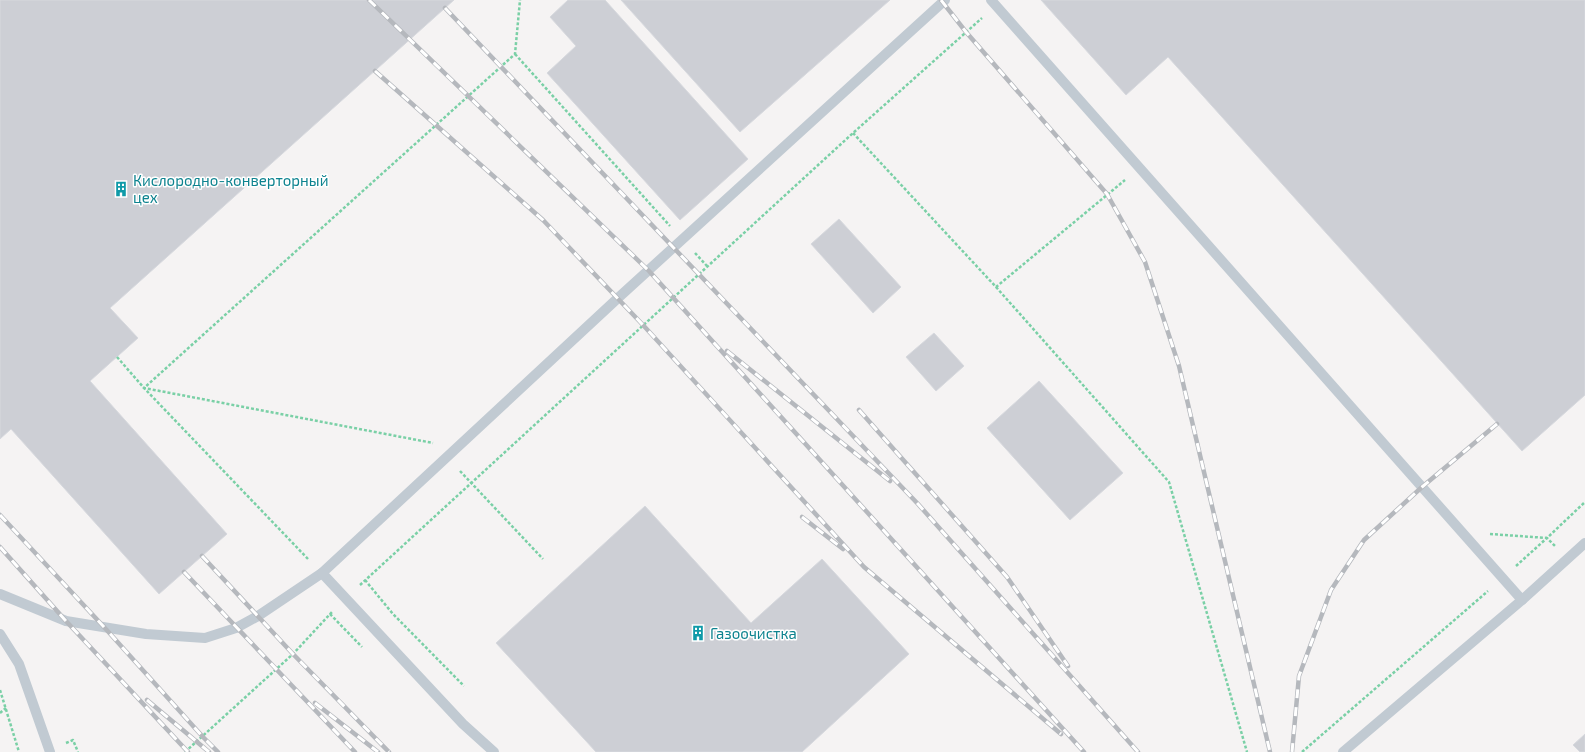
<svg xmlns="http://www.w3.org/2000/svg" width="1585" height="752" viewBox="0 0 1585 752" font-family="'Exo 2',sans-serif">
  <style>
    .building { fill: #cdcfd5; stroke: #d7d9de }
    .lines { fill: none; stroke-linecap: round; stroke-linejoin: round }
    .path { stroke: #7ad0a6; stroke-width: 2.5; stroke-dasharray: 3 2; stroke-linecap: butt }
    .lane { stroke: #c1cad2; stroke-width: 10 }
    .rail-casing { stroke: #b5b8bd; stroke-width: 4.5 }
    .rail { stroke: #fff; stroke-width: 3; stroke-dasharray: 9; stroke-linecap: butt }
    .labels { text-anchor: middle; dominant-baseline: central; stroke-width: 3; stroke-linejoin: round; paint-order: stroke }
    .culture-label { font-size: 15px; fill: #0d838f; stroke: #fff; text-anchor: start }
  </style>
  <rect width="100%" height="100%" fill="#f5f3f3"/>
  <!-- building -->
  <g class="building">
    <polygon points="0,0 454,0 110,308 138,338 90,381 227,534 159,594 11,429 0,439"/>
    <polygon points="568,0 605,0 748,159 680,220 547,73 576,46 550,17"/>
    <polygon points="621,0 890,0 740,132"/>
    <polygon points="1041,0 1585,0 1585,395 1522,451 1168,57 1126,95"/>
    <polygon points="839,219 901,287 873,313 811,244"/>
    <polygon points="934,333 964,366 936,391 906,357"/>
    <polygon points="1039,381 1123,473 1070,520 987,428"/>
    <polygon points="645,506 751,623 822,559 909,654 802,752 596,752 496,643"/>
    <polygon points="1585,734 1585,752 1580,752 1573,745"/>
  </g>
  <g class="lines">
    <!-- path -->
    <g class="path">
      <polyline points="515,54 670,226"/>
      <polyline points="853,133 996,287 1125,180"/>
      <polyline points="695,253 707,266"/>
      <polyline points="996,287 1169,482 1247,752"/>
      <polyline points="117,357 144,388 433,443"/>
      <polyline points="460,471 543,559"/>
      <polyline points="1490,534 1547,538 1585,502"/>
      <polyline points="308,559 144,388 515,54 520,0"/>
      <polyline points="1516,566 1547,538 1555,546"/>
      <polyline points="365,580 393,614 464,686"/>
      <polyline points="360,585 853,133 982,18"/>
      <polyline points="330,614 362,647"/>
      <polyline points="0,690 19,752"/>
      <polyline points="0,713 6,708"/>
      <polyline points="66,743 73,740 78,752"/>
      <polyline points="185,752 293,654 332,612"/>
      <polyline points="1302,752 1488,591"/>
    </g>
    <!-- lane -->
    <g class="lane">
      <polyline points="991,0 1522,600"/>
      <polyline points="0,594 66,621 146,634 205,638 236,628 258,616 322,573"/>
      <polyline points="0,634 19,664 50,752"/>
      <polyline points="494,752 463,724 322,573 618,298 945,0"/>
      <polyline points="1343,752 1522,600 1585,543"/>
    </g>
    <!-- rail casing -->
    <g class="rail-casing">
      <g id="rail">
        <polyline points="369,0 649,271 1084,752"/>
        <polyline points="941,0 966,32 1107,194 1145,262 1179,366 1270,752"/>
        <polyline points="445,8 918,504 1138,752"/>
        <polyline points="375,71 543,220 643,325 864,567 1061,734"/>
        <polyline points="727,351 890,481"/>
        <polyline points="859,410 1007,577 1068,666"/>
        <polyline points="0,515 104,627 203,737 218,752"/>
        <polyline points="802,517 843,549"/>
        <polyline points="0,547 66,621 188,752"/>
        <polyline points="202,556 293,654 389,752"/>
        <polyline points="184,572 355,752"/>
        <polyline points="147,700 209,752"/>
        <polyline points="315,703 378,752"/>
        <polyline points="1292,752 1299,676 1331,590 1364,540 1422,487 1497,424"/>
      </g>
    </g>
    <!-- rail -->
    <use href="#rail" class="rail"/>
  </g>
  <!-- icons -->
  <defs>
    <g id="building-bare" transform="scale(1.2)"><path d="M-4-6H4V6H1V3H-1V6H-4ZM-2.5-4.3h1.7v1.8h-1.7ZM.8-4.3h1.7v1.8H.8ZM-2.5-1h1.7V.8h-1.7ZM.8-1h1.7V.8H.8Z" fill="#0f9aa8" stroke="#fff" stroke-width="2.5" paint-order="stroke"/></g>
  </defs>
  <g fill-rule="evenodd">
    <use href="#building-bare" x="121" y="189"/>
    <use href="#building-bare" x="698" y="633"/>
  </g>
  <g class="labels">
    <!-- culture labels -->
    <g class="culture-label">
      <text x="133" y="180">Кислородно-конверторный<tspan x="133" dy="17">цех</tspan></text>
      <text x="710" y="633">Газоочистка</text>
    </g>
  </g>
</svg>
